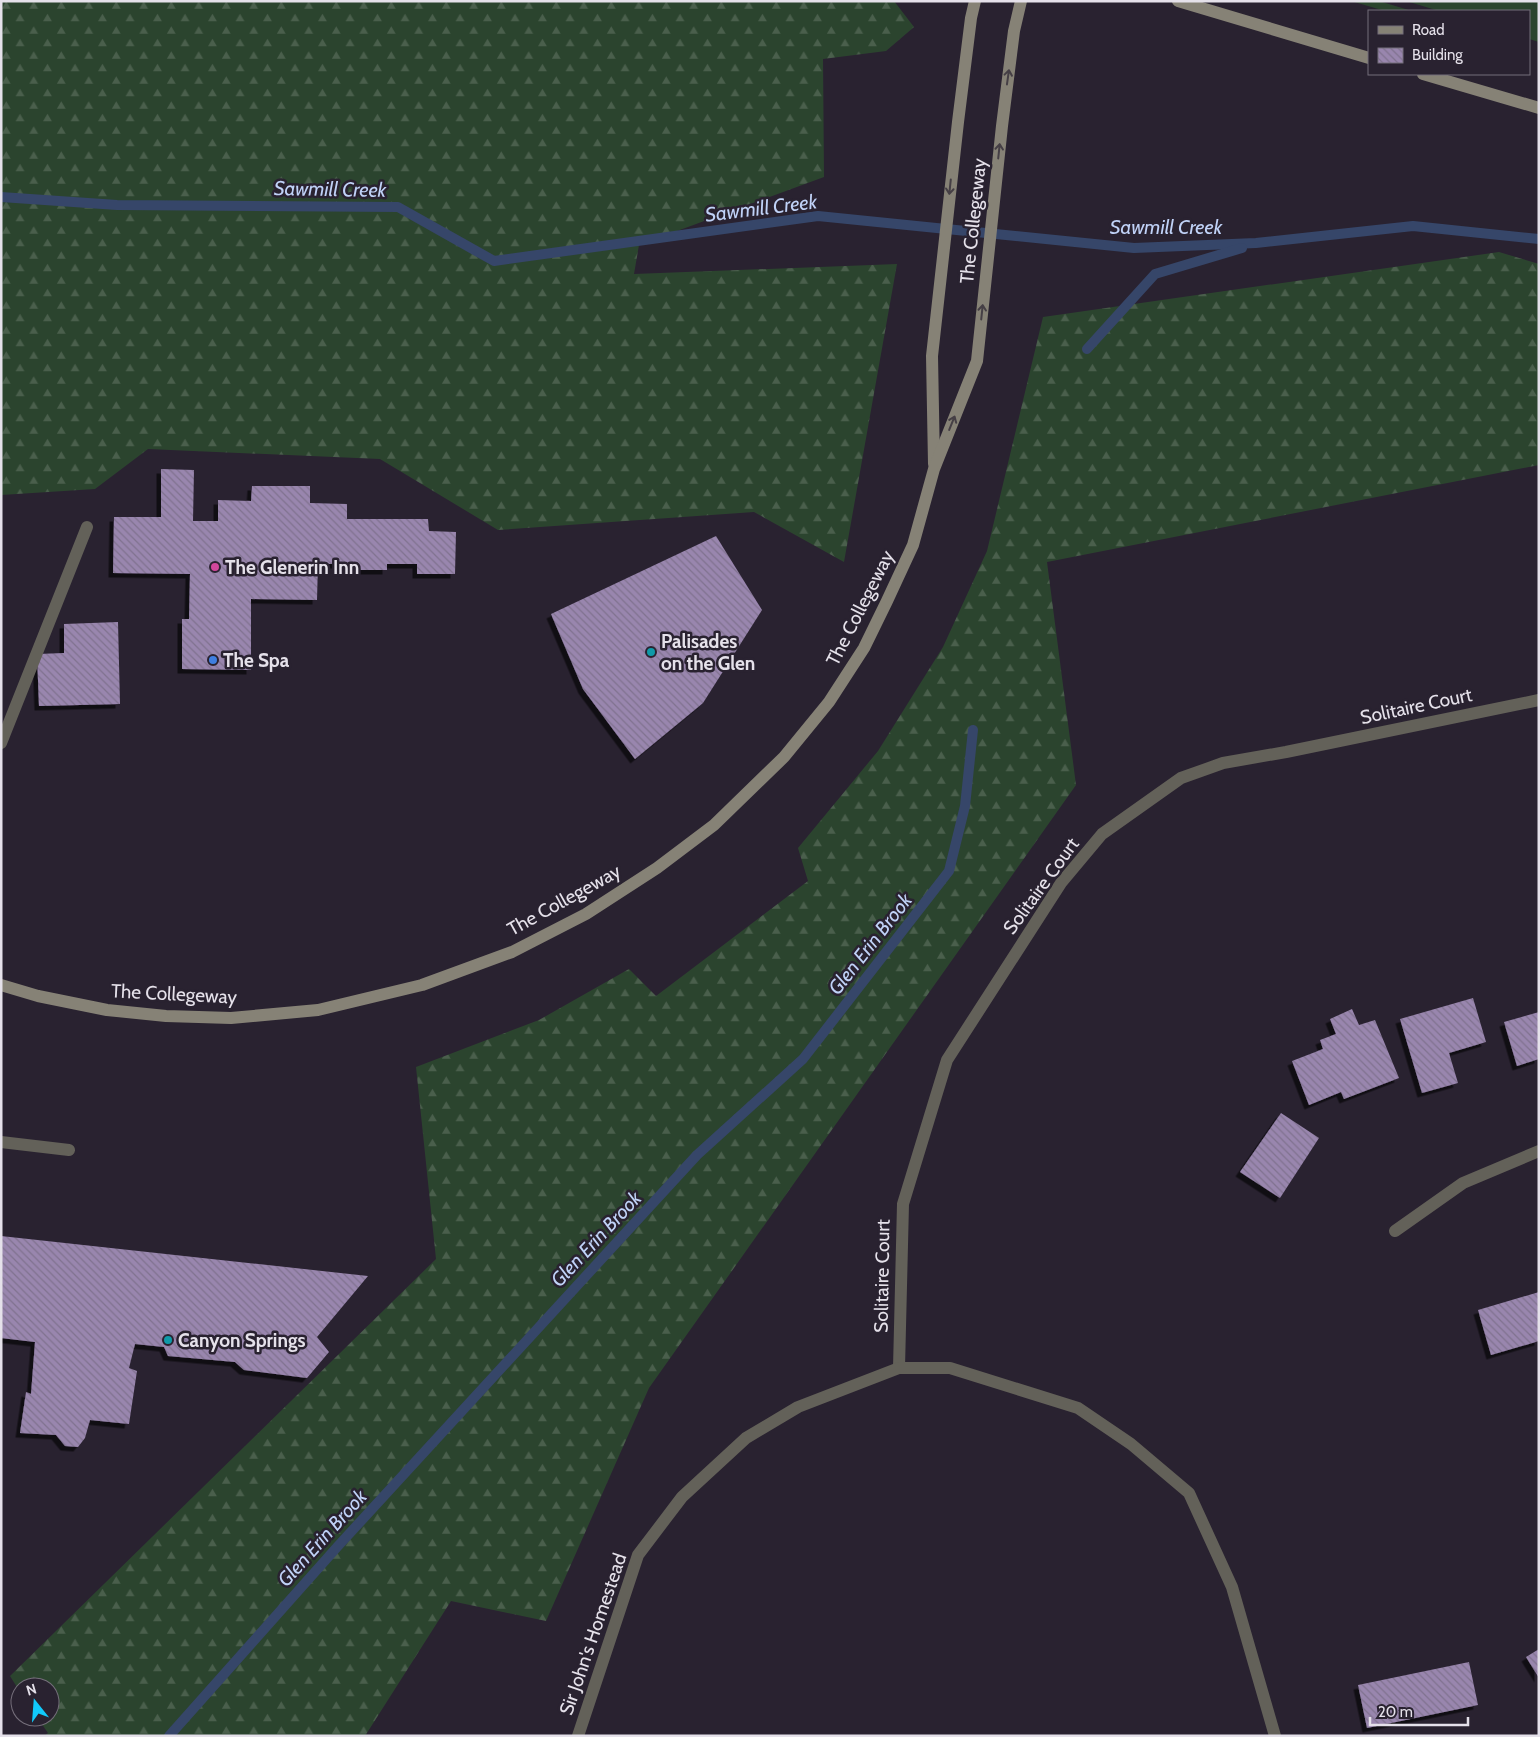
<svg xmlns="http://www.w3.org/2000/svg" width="1540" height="1737" viewBox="0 0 1540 1737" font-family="Cabin,sans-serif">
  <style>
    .grass { fill: #2b442e }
    .forest { fill: url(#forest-firs) }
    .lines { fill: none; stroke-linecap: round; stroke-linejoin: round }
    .stream { stroke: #364669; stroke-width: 10 }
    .building { fill: url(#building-back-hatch); filter: url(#shadow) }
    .lane { stroke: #636159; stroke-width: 12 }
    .street { stroke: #636159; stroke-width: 12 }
    .secondary { stroke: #868276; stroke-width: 12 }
    .oneway { stroke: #453f45 }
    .hotel-dot { fill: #d1479c; stroke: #292230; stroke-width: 2 }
    .culture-dot { fill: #0f9aa8; stroke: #292230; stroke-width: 2 }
    .shop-dot { fill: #3f7fe0; stroke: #292230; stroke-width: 2 }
    .labels { text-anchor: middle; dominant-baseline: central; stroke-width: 5; stroke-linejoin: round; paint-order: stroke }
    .street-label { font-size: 19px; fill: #e5e1ea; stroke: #292230 }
    .poi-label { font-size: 19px; font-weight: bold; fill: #e5e1ea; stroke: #292230; text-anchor: start }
    .water-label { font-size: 20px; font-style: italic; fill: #c0d2f7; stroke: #292230 }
  </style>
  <defs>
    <pattern id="forest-firs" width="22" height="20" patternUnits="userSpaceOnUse" patternTransform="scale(1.25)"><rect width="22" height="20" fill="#2b442e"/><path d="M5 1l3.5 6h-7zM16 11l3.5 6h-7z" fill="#4a5f4c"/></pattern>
    <pattern id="building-back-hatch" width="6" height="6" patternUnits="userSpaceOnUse" patternTransform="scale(1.25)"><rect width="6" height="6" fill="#9986ae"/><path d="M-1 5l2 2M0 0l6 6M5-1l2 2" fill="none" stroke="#80728f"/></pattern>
    <filter id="shadow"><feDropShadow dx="-4.5" dy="4.5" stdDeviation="0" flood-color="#0009"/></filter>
  </defs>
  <rect width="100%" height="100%" fill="#292230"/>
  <!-- grass -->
  <g class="grass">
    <polygon points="1351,1 1379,1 1412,11 1385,11"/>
    <polygon points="1406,1 1539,1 1539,42 1529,39 1529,11 1439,11"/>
  </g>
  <!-- forest -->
  <g class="forest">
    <polygon points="1,1 894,1 914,27 886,51 823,59 824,177 639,245 634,274 897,264 844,562 754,512 498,530 380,459 148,449 95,489 1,495"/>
    <polygon points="1499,252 1539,264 1539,465 1047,562 1076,785 649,1388 546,1621 451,1601 365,1736 44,1736 48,1733 37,1717 50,1717 50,1687 20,1687 20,1692 10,1676 436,1259 416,1067 539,1020 629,969 656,996 808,881 798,848 878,751 943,647 987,551 1043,317"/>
  </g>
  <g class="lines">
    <!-- stream -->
    <g class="stream">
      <polyline points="1,197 117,205 398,207 494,261 818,216 1134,248 1256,243 1413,226 1539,239"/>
      <polyline points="1087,349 1155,274 1242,248"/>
      <polyline points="169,1736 338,1546 697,1155 803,1059 949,871 965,806 973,730"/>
    </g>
  </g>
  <!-- building -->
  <g class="building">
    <polygon points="161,469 194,470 193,521 218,521 218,500 251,501 252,486 310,486 310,503 347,504 347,519 428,519 429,531 456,532 455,574 417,574 417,564 387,564 387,570 349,570 349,564 318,564 317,600 251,599 251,670 182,669 182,619 189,619 190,574 113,573 114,517 161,517"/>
    <polygon points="716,536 762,610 703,703 635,759 583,689 551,614"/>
    <polygon points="118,622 120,704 39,706 37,654 64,653 64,624"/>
    <polygon points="1473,998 1486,1042 1449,1053 1458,1083 1422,1093 1400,1019"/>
    <polygon points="1352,1009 1359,1025 1375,1020 1399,1078 1344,1099 1341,1092 1309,1105 1292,1061 1323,1049 1320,1040 1336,1034 1330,1019"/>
    <polygon points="1539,1012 1539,1059 1517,1066 1504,1022"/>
    <polygon points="1281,1113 1319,1138 1280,1198 1240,1172"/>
    <polygon points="1,1236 368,1276 317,1337 329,1352 307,1378 244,1370 235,1362 168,1356 164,1347 135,1344 129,1368 137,1371 129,1424 90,1420 85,1438 78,1447 65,1446 56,1435 20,1433 26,1392 31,1394 35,1342 1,1338"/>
    <polygon points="1539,1292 1539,1341 1491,1355 1478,1310"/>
    <polygon points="1539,1649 1539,1678 1526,1657"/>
    <polygon points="1469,1662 1478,1705 1367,1728 1358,1685"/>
  </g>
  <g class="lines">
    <!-- lane -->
    <g class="lane">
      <polyline points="1,743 87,527"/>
      <polyline points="1,1142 69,1150"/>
    </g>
    <!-- street -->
    <g class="street">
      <polyline points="1395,1231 1463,1183 1539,1151"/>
      <polyline points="899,1368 903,1204 947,1060 1061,883 1102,834 1181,778 1223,763 1286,752 1539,700"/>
      <polyline points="578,1736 638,1555 682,1497 746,1438 798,1407 899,1368 950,1368 1078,1408 1131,1444 1189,1493 1232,1587 1275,1736"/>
    </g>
    <!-- secondary -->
    <g class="secondary">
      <polyline points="1178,1 1369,58"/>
      <polyline points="1423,74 1539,108"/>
      <polyline points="934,464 932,356 958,122 971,18 975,1"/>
      <polyline points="1,985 38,996 107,1010 166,1016 231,1018 318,1010 422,985 512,952 586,914 657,868 714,825 784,757 829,702 864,648 887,601 913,545 934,469 977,361 1002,126 1014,31 1021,1"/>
    </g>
  </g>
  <!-- one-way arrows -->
  <defs><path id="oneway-shaft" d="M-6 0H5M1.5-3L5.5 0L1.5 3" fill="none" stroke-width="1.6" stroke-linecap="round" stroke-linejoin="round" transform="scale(1.25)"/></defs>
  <g class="oneway">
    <use href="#oneway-shaft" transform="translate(1008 77) rotate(-82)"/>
    <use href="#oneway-shaft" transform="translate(999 151) rotate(-84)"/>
    <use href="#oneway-shaft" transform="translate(950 187) rotate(96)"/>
    <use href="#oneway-shaft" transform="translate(982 312) rotate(-84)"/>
    <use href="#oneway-shaft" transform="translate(952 423) rotate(-68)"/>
  </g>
  <!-- markers -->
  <circle class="hotel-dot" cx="215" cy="567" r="5"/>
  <g class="culture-dot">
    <circle cx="651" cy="652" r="5"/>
    <circle cx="168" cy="1340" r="5"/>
  </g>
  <circle class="shop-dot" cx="213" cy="660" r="5"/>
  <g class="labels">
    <!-- street labels -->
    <g class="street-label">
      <text transform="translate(973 221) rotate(-84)">The Collegeway</text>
      <text transform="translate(860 608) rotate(-63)">The Collegeway</text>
      <text transform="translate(1416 706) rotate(-12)">Solitaire Court</text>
      <text transform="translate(1041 886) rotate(-54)">Solitaire Court</text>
      <text transform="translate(564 900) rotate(-29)">The Collegeway</text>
      <text transform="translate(174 994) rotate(3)">The Collegeway</text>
      <text transform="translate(882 1276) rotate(-89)">Solitaire Court</text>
      <text transform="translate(593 1634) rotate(-71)">Sir John's Homestead</text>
    </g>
    <!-- poi labels -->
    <g class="poi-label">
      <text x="225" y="567">The Glenerin Inn</text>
      <text x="661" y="641">Palisades<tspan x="661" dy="22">on the Glen</tspan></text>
      <text x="223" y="660">The Spa</text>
      <text x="178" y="1340">Canyon Springs</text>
    </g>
    <!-- water labels -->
    <g class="water-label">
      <text transform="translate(330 189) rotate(1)">Sawmill Creek</text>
      <text transform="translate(761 208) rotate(-7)">Sawmill Creek</text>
      <text x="1166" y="227">Sawmill Creek</text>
      <text transform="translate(870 944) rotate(-52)">Glen Erin Brook</text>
      <text transform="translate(596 1239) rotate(-47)">Glen Erin Brook</text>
      <text transform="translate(322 1538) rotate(-48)">Glen Erin Brook</text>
    </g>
  </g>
  <!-- border -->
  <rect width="1540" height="1737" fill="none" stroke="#e5e1ea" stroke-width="5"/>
  <!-- legend -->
  <rect x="1368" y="10" width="162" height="65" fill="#292230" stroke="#746e7a"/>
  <rect x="1378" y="26" width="25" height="8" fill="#868276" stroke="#746e7a"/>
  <text x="1412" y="35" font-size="15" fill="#e5e1ea">Road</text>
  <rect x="1378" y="48" width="25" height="15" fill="url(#building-back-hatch)" stroke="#746e7a"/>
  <text x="1412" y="60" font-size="15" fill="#e5e1ea">Building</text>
  <!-- north arrow -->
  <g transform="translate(35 1702) rotate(343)"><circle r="24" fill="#292230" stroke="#746e7a"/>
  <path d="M0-4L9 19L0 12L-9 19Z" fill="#11cafb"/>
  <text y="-8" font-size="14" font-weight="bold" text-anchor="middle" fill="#e5e1ea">N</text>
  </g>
  <!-- scale -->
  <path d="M1370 1717v8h98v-8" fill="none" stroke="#e5e1ea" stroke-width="2.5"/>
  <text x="1378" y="1717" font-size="15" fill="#e5e1ea" stroke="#292230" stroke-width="4" paint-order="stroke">20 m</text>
</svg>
